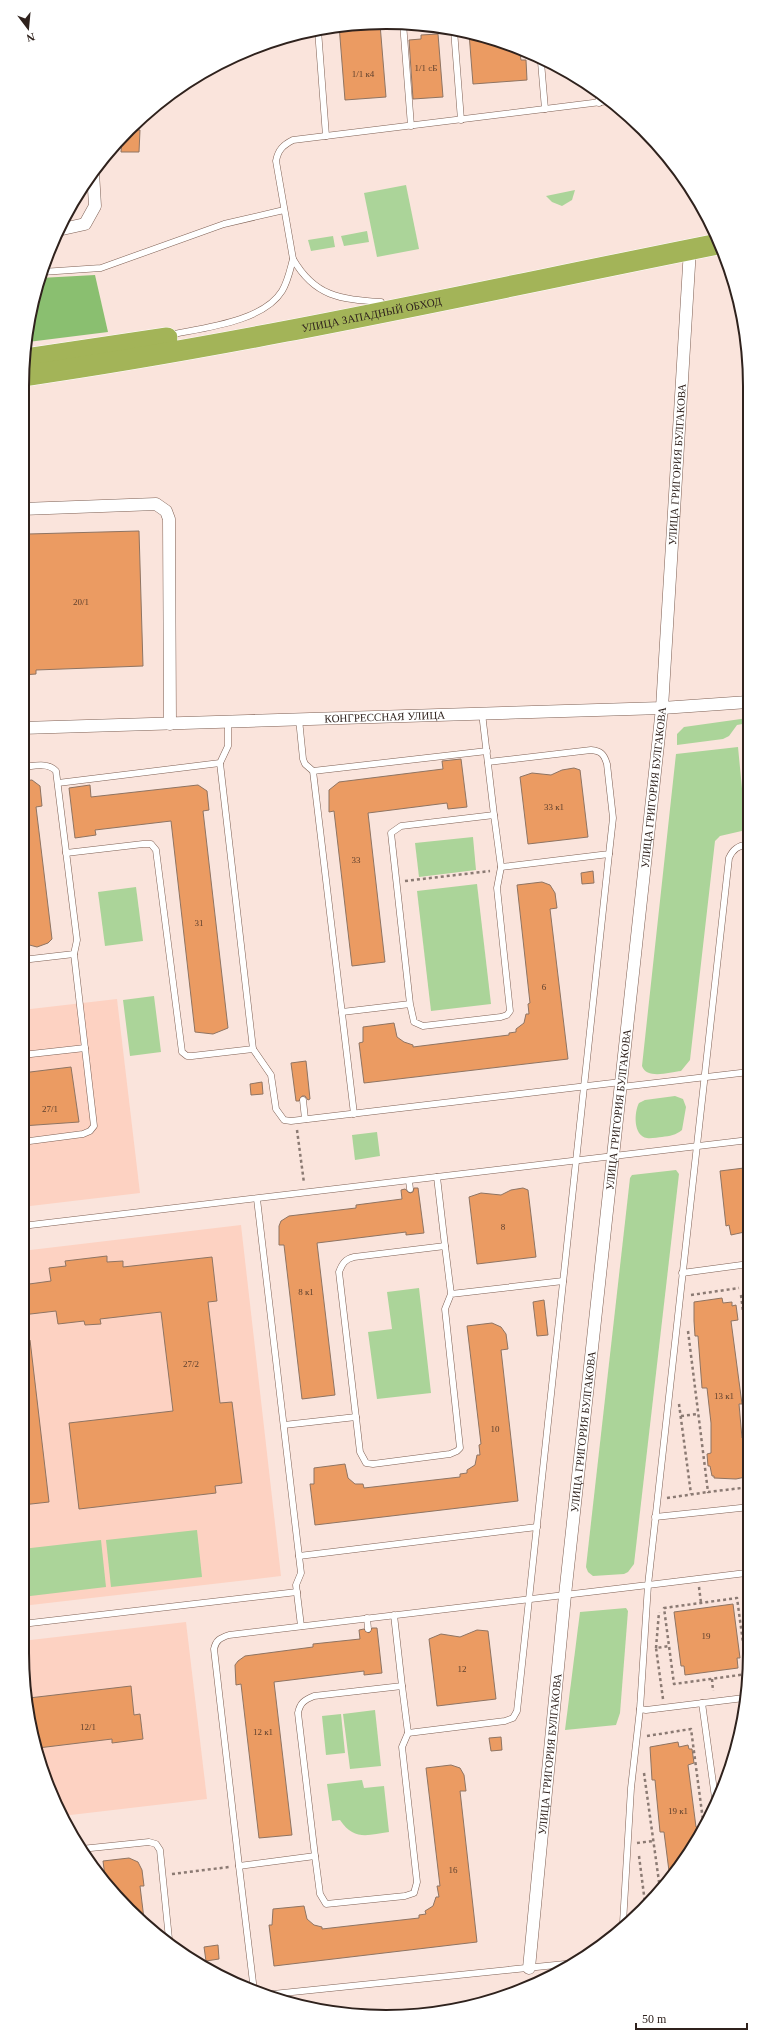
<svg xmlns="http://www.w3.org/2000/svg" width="772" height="2039" viewBox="0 0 772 2039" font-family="Georgia,serif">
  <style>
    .built { fill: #fdd2c2 }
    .green { fill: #abd499 }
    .forest { fill: #8abf70 }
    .building { fill: #eb9b62; stroke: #8f7462 }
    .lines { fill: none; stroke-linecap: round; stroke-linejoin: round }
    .service-casing { stroke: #7e6054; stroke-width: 7 }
    .minor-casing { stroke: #7e6054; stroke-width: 13 }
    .trunk-casing { stroke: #fff; stroke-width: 22 }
    .path { stroke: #8b7a73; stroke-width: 2.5; stroke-dasharray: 3 3; stroke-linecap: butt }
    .service { stroke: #fff; stroke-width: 6 }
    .minor { stroke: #fff; stroke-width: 12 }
    .trunk { stroke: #a3b458; stroke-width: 21 }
    .labels { text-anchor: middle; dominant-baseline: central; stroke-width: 4; stroke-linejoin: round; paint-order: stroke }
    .number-label { font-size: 9px; fill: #5e402e }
    .street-label { font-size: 11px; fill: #2f221d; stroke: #fff }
    .rim { fill: none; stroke: #2f221d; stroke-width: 2 }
  </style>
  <rect width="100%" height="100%" fill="#fae4dc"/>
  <!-- built -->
  <g class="built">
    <polygon points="117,999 140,1193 22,1207 22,1010"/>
    <polygon points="241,1225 281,1576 22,1606 22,1251"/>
    <polygon points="186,1622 207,1799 62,1816 41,1770 22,1653 22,1641"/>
  </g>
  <!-- green -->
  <g class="green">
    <polygon points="406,185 419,249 377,257 364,193"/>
    <polygon points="575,190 572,200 562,206 552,202 546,196"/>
    <polygon points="367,231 369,242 344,246 341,236"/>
    <polygon points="333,236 335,247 311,251 308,240"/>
    <polygon points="748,718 748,723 737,725 729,736 723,739 677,745 677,734 684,727"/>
    <path d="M738,747L746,830L720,836L715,841L690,1060L681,1071C670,1072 647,1080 642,1066L676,754Z"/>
    <polygon points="473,837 476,870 419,877 415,843"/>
    <polygon points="477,884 491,1004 431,1011 417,891"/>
    <polygon points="136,887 143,941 105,946 98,892"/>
    <polygon points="154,996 161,1052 130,1056 123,1000"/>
    <path d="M675,1096L683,1099L686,1107L682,1130C676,1135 670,1136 662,1137C658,1137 651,1139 647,1138C633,1136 634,1112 639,1103L645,1100Z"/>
    <polygon points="377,1132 380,1156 355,1160 352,1135"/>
    <polygon points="676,1170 679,1174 634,1564 628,1572 624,1574 593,1576 588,1572 586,1567 630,1178 632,1175"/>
    <polygon points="419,1288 431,1393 377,1399 368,1332 392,1329 387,1292"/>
    <polygon points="197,1530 202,1577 111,1587 106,1540"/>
    <polygon points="101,1540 106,1587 22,1597 22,1549"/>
    <polygon points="626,1608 628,1611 620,1713 616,1725 565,1730 580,1612"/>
    <polygon points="375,1710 381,1766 350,1769 343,1714"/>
    <polygon points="341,1714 345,1753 326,1755 322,1716"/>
    <path d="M362,1780L364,1788L384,1786L389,1832C368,1835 354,1841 340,1820L332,1821L327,1784Z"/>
  </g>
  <!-- forest -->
  <polygon class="forest" points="95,275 108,332 28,342 34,292 40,278"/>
  <!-- building -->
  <g class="building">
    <polygon points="380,24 386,97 345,100 339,25"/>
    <polygon points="469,33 480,34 520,53 521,60 526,60 527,80 473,84"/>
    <polygon points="438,34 443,97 413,99 409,40 421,39 421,35"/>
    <polygon points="130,129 140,130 139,152 121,152 122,138"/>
    <polygon points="139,531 143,666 36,670 36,674 22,675 22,539 29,538 28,534"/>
    <polygon points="461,759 467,807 448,809 447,803 368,813 385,962 352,966 334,811 329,812 329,790 339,782 443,769 442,761"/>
    <polygon points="574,768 580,770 588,837 528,844 520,777 532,773 551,775 562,770"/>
    <polygon points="32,780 40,786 42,806 36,807 52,939 48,943 37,947 22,943 22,781"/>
    <polygon points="90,785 91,797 198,785 207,791 209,810 203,811 228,1028 213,1034 195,1032 171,821 95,830 96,835 75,838 69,788"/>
    <polygon points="593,871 594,883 582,884 581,873"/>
    <polygon points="542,882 550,885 555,893 557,908 550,909 568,1059 364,1083 359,1043 363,1042 363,1027 394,1023 397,1037 404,1042 413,1045 413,1047 509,1035 509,1033 516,1032 516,1029 524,1023 526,1014 529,1014 528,1004 530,1003 517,885"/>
    <polygon points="306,1061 310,1099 308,1100 305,1096 302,1096 299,1101 296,1101 291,1063"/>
    <polygon points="71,1067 79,1122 22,1126 22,1073"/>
    <polygon points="262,1082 263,1094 251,1095 250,1084"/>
    <polygon points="744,1168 744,1173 749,1172 749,1231 731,1235 729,1225 726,1226 720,1171"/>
    <polygon points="414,1188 418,1188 424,1233 406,1235 406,1232 317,1243 335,1395 302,1399 284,1245 279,1245 279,1226 281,1221 289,1216 356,1208 356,1205 402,1199 401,1190 405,1189 410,1193 413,1192"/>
    <polygon points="523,1188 528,1190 536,1257 477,1264 469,1197 481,1193 501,1195 511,1190"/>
    <polygon points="107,1256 107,1262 123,1261 123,1267 212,1257 217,1301 208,1302 220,1403 232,1402 242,1483 215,1486 216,1493 79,1509 69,1423 173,1411 161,1312 100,1319 101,1324 85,1325 84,1321 58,1324 56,1311 22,1315 22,1285 51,1281 49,1268 66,1266 65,1261"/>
    <polygon points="722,1298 723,1303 732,1302 732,1306 736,1305 738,1320 731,1321 742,1404 739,1404 742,1438 750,1443 750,1476 736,1479 714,1478 714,1476 712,1476 710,1466 708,1466 707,1454 711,1453 711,1423 707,1388 702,1388 698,1336 695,1336 694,1321 694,1302"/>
    <polygon points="544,1300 548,1335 537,1336 533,1302"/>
    <polygon points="492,1323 501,1327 506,1334 508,1349 501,1350 518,1501 315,1525 310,1484 314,1484 314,1468 345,1464 348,1478 355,1484 363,1484 364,1488 460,1477 460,1474 467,1473 467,1470 475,1465 477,1455 480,1455 479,1445 481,1444 467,1326"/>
    <polygon points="22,1340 30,1340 49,1502 22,1505"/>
    <polygon points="733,1604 740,1658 737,1658 738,1668 685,1675 684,1666 681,1666 674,1612"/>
    <polygon points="372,1628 377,1628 382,1673 364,1675 364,1671 274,1682 292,1835 259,1838 241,1684 236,1685 235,1665 238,1661 245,1656 313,1647 313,1644 360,1639 359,1630 364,1629 369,1633"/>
    <polygon points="477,1630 488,1631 496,1699 437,1706 429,1639 441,1634 460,1637"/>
    <polygon points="131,1686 134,1715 140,1714 143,1739 112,1743 112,1739 38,1748 29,1698"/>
    <polygon points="501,1737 502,1750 491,1751 489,1738"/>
    <polygon points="678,1742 679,1747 688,1745 689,1749 692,1749 694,1763 688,1765 696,1827 698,1827 699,1836 670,1879 664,1832 660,1832 655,1780 652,1780 650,1747"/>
    <polygon points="451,1765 460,1768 464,1775 466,1791 460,1791 477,1942 274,1966 269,1925 272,1925 273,1909 304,1906 307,1919 314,1925 322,1927 322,1929 419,1918 419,1915 426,1914 425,1911 433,1906 436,1897 439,1897 437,1886 440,1886 426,1768"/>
    <polygon points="129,1858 138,1862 142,1870 144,1886 140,1886 144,1919 112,1893 106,1884 103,1861"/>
    <polygon points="218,1945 219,1959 206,1961 204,1947"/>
  </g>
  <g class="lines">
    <!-- service casing -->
    <g class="service-casing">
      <g id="service">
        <polyline points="403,23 411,126"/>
        <polyline points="318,30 326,136"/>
        <polyline points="454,30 461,120"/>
        <polyline points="541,62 545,109"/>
        <polyline points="598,92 599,103"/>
        <path d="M293,259C315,297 340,299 381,302"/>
        <polyline points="42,272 101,268 224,224 284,210"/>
        <path d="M169,335C202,328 263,322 282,291C288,281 290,270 293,259L276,161C278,150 283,145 293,140L609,101"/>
        <polyline points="482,713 494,815"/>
        <polyline points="299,719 303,759 305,764 313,771 354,1114"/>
        <path d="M488,762L591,750C601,751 604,754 607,764L613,818L609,854L501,867"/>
        <path d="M22,767C34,766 48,762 56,771L77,940L74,954L22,960"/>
        <polyline points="313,771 487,751"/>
        <polyline points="58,783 220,763 228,746 228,722"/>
        <polyline points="66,853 143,844 151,844 156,850 182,1052 187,1056 192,1056 253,1049 220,763"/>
        <polyline points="342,1012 410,1004 391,833 401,826 494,815 501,867 497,888 510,1011 507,1015 501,1017 423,1026 414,1022 410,1004"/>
        <polyline points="253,1049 271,1075 276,1109 284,1120 291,1121 621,1082"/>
        <polyline points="22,1055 85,1048"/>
        <polyline points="621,1087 749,1072"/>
        <polyline points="303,1100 305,1119"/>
        <polyline points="22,1142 83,1134 90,1131 94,1126 74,954"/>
        <polyline points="437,1177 445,1246"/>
        <polyline points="409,1181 410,1189"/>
        <polyline points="257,1199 299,1556 537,1527"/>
        <polyline points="22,1226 749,1140"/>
        <polyline points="746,1264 749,1288"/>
        <polyline points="682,1273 749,1264"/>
        <path d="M451,1294L445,1246L354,1257C345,1259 342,1264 339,1272L360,1452L366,1463L373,1464L450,1454L457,1451L460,1448L445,1309L451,1294L563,1281"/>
        <polyline points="284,1425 356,1417"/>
        <polyline points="655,1517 750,1507"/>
        <polyline points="299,1556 301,1573 296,1585 301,1626"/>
        <path d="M394,1615L402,1686L314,1696C304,1700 300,1703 298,1713L315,1856L239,1866L214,1649C216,1640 220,1638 229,1635L648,1585L729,858C733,849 738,846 748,844"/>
        <polyline points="367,1618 368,1629"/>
        <polyline points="22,1624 297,1592"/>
        <polyline points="402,1686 408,1733 505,1721 513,1718 517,1711 609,854"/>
        <polyline points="744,1698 646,1710 640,1709 648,1585 746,1573 750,1574"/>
        <polyline points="702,1703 716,1805"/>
        <polyline points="81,1849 149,1842 156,1844 160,1850 169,1939"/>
        <polyline points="315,1856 320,1894 326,1904 405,1896 414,1893 417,1882 402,1747 408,1733"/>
        <polyline points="239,1866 254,1991"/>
        <polyline points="623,1923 631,1788 640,1709"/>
        <polyline points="263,1995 575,1963"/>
      </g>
    </g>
    <!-- minor casing -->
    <g class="minor-casing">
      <g id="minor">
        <polyline points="58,230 85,224 95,206 93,172"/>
        <polyline points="22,509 156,504 166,511 169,519 170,724"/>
        <path id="s1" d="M22,728L662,708L748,702"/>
        <path id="s2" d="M529,1968L565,1595L662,708L690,249"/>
      </g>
    </g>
    <!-- trunk casing -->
    <g class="trunk-casing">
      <g id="trunk">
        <polyline points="26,359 167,338"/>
        <path id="s3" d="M23,376C257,342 487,290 718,244"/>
      </g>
    </g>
    <!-- path -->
    <g class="path">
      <polyline points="405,881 490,871"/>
      <polyline points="297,1130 304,1183"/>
      <polyline points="691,1295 739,1288"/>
      <polyline points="741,1295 749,1358"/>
      <polyline points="688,1331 708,1492 750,1487"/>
      <polyline points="679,1404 691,1494"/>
      <polyline points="681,1416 698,1414"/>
      <polyline points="667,1498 708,1492"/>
      <polyline points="699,1587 701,1603"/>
      <polyline points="656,1648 659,1612"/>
      <polyline points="747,1674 674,1684 664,1608 737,1598 747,1672"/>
      <polyline points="712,1679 713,1691"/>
      <polyline points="663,1699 656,1648 669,1646"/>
      <polyline points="647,1736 691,1729 704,1828"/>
      <polyline points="644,1773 660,1889"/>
      <polyline points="637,1843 653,1841"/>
      <polyline points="639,1856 645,1903"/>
      <polyline points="172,1874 229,1867"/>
    </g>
    <!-- service -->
    <use href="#service" class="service"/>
    <!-- minor -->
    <use href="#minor" class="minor"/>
    <!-- trunk -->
    <use href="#trunk" class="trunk"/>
  </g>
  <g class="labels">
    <!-- number labels -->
    <g class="number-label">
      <text x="426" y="68">1/1 сБ</text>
      <text x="363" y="74">1/1 к4</text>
      <text x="81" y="602">20/1</text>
      <text x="554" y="807">33 к1</text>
      <text x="356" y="860">33</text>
      <text x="199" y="923">31</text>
      <text x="544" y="987">6</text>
      <text x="50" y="1109">27/1</text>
      <text x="503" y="1227">8</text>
      <text x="306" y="1292">8 к1</text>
      <text x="191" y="1364">27/2</text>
      <text x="724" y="1396">13 к1</text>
      <text x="495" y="1429">10</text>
      <text x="706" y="1636">19</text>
      <text x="462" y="1669">12</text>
      <text x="88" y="1727">12/1</text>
      <text x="263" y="1732">12 к1</text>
      <text x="678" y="1811">19 к1</text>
      <text x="453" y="1870">16</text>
    </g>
    <!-- street labels -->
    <g class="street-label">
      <text stroke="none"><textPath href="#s3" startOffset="354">УЛИЦА ЗАПАДНЫЙ ОБХОД</textPath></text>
      <text stroke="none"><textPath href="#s2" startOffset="1511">УЛИЦА ГРИГОРИЯ БУЛГАКОВА</textPath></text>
      <text stroke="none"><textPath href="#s1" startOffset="363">КОНГРЕССНАЯ УЛИЦА</textPath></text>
      <text stroke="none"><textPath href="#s2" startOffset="1187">УЛИЦА ГРИГОРИЯ БУЛГАКОВА</textPath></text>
      <text stroke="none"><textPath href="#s2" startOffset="863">УЛИЦА ГРИГОРИЯ БУЛГАКОВА</textPath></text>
      <text stroke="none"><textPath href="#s2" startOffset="539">УЛИЦА ГРИГОРИЯ БУЛГАКОВА</textPath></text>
      <text stroke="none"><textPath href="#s2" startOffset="215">УЛИЦА ГРИГОРИЯ БУЛГАКОВА</textPath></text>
    </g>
  </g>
  <!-- crop -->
  <path d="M0 0H772V2039H0ZM386 29H386A357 357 0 0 1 743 386V1653A357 357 0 0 1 386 2010H386A357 357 0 0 1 29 1653V386A357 357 0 0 1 386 29Z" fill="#fff" fill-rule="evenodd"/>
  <path class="rim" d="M386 29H386A357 357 0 0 1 743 386V1653A357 357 0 0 1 386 2010H386A357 357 0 0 1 29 1653V386A357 357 0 0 1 386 29Z"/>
  <!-- north arrow -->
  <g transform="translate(28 28) rotate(164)" stroke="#ffffff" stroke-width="3" paint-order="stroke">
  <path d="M0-3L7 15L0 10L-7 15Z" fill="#2f221d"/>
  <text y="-6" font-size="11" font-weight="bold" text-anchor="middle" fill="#2f221d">N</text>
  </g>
  <!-- scale -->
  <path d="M636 2023v6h111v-6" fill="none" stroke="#2f221d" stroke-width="2"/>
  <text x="642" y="2023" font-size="12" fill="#2f221d" stroke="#ffffff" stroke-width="3" paint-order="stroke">50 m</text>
</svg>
